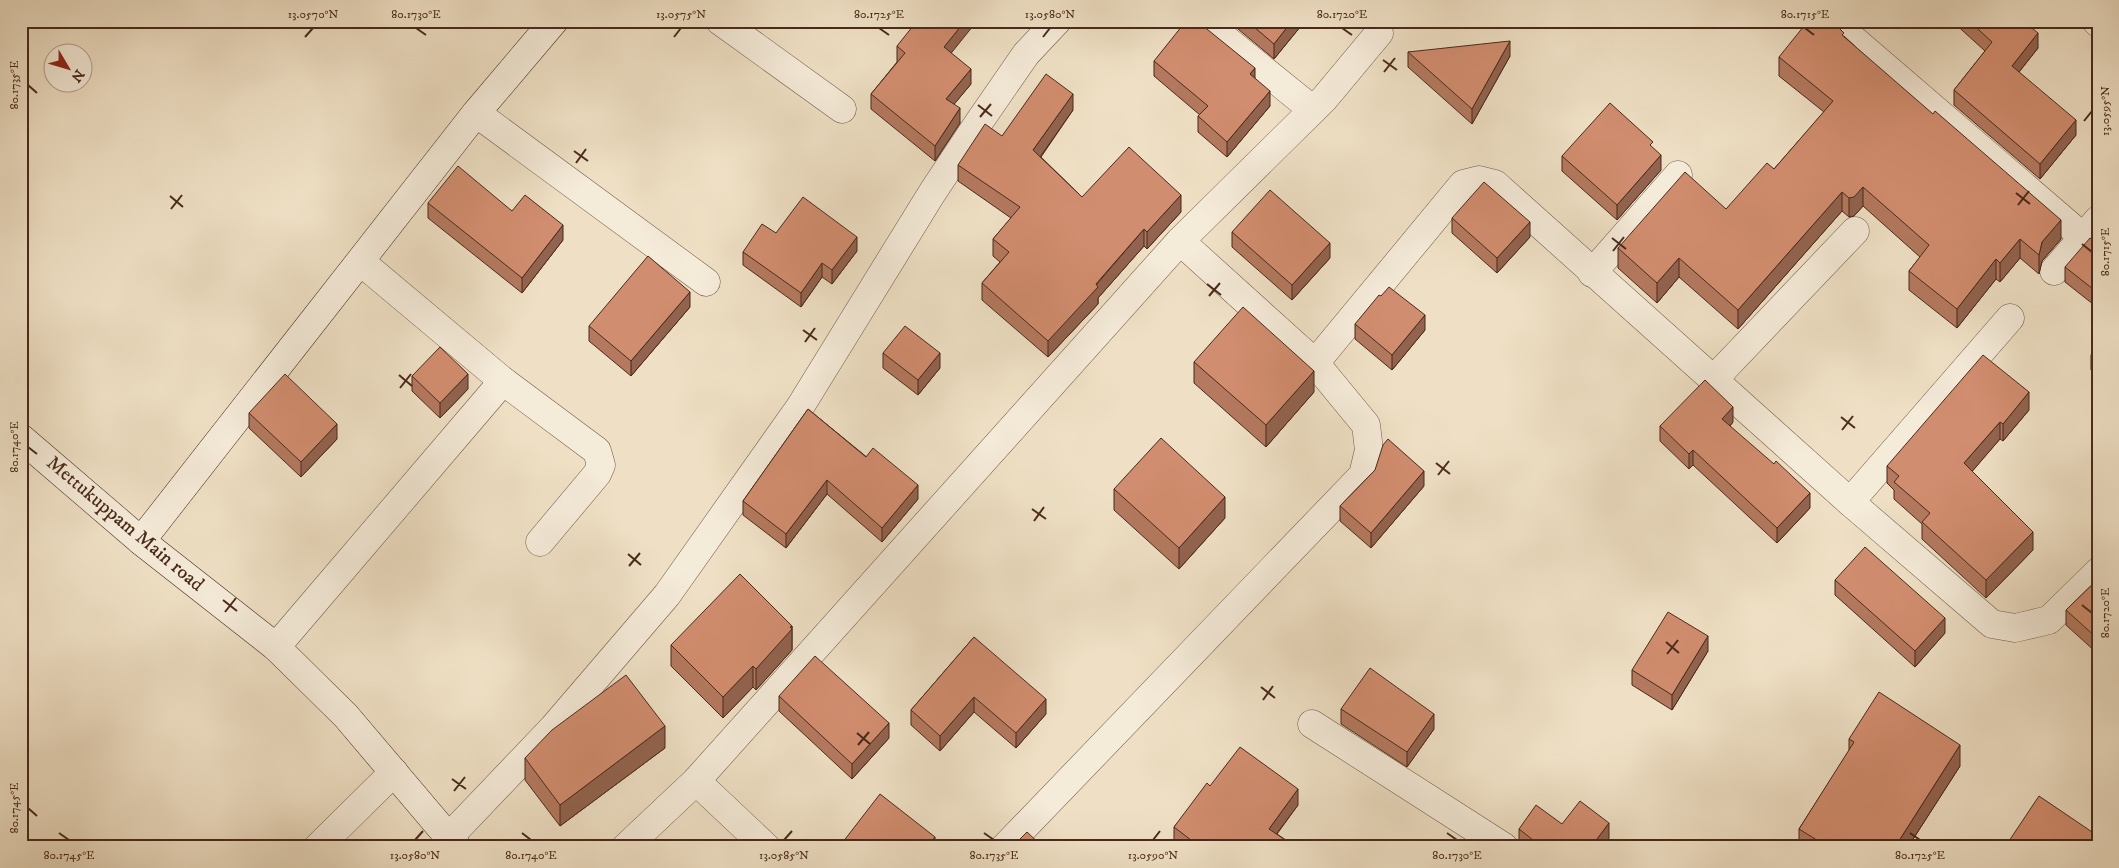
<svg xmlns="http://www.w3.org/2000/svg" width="2119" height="868" viewBox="0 0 2119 868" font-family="'IM FELL DW Pica',serif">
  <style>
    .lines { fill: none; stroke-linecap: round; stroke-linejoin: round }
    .street-casing { stroke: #725746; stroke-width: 29 }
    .secondary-casing { stroke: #49291b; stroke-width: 29 }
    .street { stroke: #f5ebd9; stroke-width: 28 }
    .secondary { stroke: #f5ebd9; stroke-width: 28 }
    .wall { fill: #b4795f; stroke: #49291b }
    .shaded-wall { fill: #92634e; stroke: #49291b }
    .building { fill: #d18d6f; stroke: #49291b }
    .ticks { fill: none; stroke: #49291b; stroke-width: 2 }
    .labels { text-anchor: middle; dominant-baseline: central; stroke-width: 4; stroke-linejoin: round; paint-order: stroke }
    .street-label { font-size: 20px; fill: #49291b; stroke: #f5ebd9 }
    .neatline { fill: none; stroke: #49291b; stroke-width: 2 }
    .ticks-label { font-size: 12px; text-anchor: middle; fill: #49291b }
  </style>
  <rect width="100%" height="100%" fill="#efe0c5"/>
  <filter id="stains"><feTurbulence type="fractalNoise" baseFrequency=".004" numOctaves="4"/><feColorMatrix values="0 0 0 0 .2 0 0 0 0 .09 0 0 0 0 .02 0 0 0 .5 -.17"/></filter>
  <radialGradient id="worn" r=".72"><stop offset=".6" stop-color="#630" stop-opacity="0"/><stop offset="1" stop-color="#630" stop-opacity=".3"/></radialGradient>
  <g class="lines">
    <!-- street casing -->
    <g class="street-casing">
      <g id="street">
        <polyline points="720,21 842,109"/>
        <polyline points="1203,21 1313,110"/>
        <polyline points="1832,21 2083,237"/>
        <polyline points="2096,21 2098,23"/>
        <polyline points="476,113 706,282"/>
        <polyline points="361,262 503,381 597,451 601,465 597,474 540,542"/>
        <polyline points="2054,271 2098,220"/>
        <polyline points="1592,273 1678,175"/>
        <polyline points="1315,363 1463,184 1479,180 1495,184 1850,502 1992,624 2015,628 2049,620 2098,572"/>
        <polyline points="1713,380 1855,231"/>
        <polyline points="1850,502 2010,318"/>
        <polyline points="276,647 503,381"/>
        <polyline points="1312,724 1504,847"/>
        <polyline points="696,781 766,847"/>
        <polyline points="449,837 553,728 667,595 800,407 932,193 979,122 1026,54 1057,21"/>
        <polyline points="318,847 394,772"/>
        <polyline points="626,847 696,781 1180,241 1324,99 1379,33"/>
        <polyline points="1005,847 1363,475 1369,450 1366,425 1315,363 1180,241"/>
      </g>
    </g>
    <!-- secondary casing -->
    <g class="secondary-casing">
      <g id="secondary">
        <polyline points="21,438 141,541 276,647 346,716 457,847"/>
        <polyline points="141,541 476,113 554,21"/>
      </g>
    </g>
    <!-- street -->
    <use href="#street" class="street"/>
    <!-- secondary -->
    <use href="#secondary" class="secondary"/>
  </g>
  <!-- wall -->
  <g class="wall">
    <polygon points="1238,21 1305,21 1274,59 1238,29"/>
    <polygon points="1952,21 2023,21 2038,48 2019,72 2076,135 2040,179 1954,105 1954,90 1985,51"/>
    <polygon points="1844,36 2061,239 2042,261 2039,274 2020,258 2000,282 1996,279 1957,328 1909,290 1909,271 1920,257 1863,206 1854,216 1849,217 1842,211 1738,329 1679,277 1657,303 1618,268 1618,248 1726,209 1774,169 1824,112 1779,76 1779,57"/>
    <polygon points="897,46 951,53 971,84 954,104 960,123 935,161 871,109 871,94 897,62"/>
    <polygon points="1408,52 1510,56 1472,124 1408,67"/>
    <polygon points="1154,61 1255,78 1270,106 1227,157 1198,132 1198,116 1200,115 1154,76"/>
    <polygon points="2098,98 2098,124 2092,119 2092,105"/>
    <polygon points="1073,110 1041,157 1082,197 1181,212 1147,249 1144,246 1098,298 1098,304 1048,357 982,300 982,283 1000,262 993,256 993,239 1011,218 958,181 958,165 1002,136"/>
    <polygon points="1562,156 1661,170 1617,220 1562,171"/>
    <polygon points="428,203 512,211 563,240 522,293 428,218"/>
    <polygon points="1452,218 1530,237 1497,273 1452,233"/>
    <polygon points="1232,232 1330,258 1292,300 1232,247"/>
    <polygon points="776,233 857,251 832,284 822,277 801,307 743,265 743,252"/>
    <polygon points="2098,244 2098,308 2065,282 2065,267"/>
    <polygon points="690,307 631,376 589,341 589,326"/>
    <polygon points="1355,324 1425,330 1392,370 1355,339"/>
    <polygon points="2098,346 2098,375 2091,370 2091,355"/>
    <polygon points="883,353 940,368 918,395 883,368"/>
    <polygon points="1194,362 1314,392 1266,447 1194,383"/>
    <polygon points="412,376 468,389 440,418 412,391"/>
    <polygon points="808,409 918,499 882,542 827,494 786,548 743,515 743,501"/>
    <polygon points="2029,410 2003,441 2000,439 1972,471 2033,550 1986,598 1922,539 1922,524 1894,499 1894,490 1887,483 1887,466"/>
    <polygon points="249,413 337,439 301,477 249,428"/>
    <polygon points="1733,422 1730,426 1810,508 1777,543 1693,465 1689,469 1660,441 1660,426"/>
    <polygon points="1375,470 1424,486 1371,548 1340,521 1340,506"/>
    <polygon points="1114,489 1225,518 1179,569 1114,510"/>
    <polygon points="2098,579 2098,654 2066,625 2066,610"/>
    <polygon points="1835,580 1945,633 1915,667 1835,595"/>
    <polygon points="792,626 792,650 756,690 753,687 723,718 671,666 671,645"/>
    <polygon points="974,637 1046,714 1016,748 974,712 940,751 911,725 911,710"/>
    <polygon points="1708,651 1672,710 1632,685 1632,670"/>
    <polygon points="779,696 889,738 852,779 779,711"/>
    <polygon points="1341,709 1434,729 1407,767 1341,724"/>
    <polygon points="1849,739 1960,766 1908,847 1799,847 1799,829 1849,751"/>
    <polygon points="665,748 560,826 525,780 525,758"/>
    <polygon points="1210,786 1298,805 1277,834 1296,847 1180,847 1174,842 1174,827"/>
    <polygon points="1519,829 1609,838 1602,847 1522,847 1519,844"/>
  </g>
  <!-- shaded-wall -->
  <g class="shaded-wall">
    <polygon points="965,21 977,21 944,62 944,47"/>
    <polygon points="1292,21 1305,21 1274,59 1274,44"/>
    <polygon points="2038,33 2038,48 2012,81 2012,66"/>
    <polygon points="1510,41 1510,56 1472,124 1472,109"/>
    <polygon points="1255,68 1255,83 1250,74"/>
    <polygon points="971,69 971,84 946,114 946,99"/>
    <polygon points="1270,91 1270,106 1227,157 1227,142"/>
    <polygon points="1073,94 1073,110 1033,167 1033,150"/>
    <polygon points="960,108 960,123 935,161 935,146"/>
    <polygon points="2076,120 2076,135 2040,179 2040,164"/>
    <polygon points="1661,155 1661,170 1617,220 1617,205"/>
    <polygon points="1863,187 1863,206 1854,216 1849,217 1849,198"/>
    <polygon points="1842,192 1842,211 1738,329 1738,310"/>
    <polygon points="1181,195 1181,212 1147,249 1147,232"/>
    <polygon points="2061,220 2061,239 2042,261 2039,274 2039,255 2042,242"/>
    <polygon points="1530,222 1530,237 1497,273 1497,258"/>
    <polygon points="563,225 563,240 522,293 522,278"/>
    <polygon points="1144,229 1144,246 1098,298 1098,304 1048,357 1048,341"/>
    <polygon points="857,237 857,251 832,284 832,270"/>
    <polygon points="2020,239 2020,258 2000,282 2000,263"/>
    <polygon points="1330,243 1330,258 1292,300 1292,285"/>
    <polygon points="1679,258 1679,277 1657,303 1657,283"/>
    <polygon points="1996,259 1996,279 1957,328 1957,309"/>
    <polygon points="822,263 822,277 801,307 801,293"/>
    <polygon points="690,292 690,307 631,376 631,361"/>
    <polygon points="1425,315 1425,330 1392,370 1392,355"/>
    <polygon points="940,353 940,368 918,395 918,380"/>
    <polygon points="1314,371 1314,392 1266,447 1266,425"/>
    <polygon points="468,374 468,389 440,418 440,403"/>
    <polygon points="2029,392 2029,410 2003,441 2003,424"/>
    <polygon points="1733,407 1733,422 1722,434 1722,419"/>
    <polygon points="2000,422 2000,439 1964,481 1964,463"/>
    <polygon points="337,424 337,439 301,477 301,462"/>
    <polygon points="1693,450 1693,465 1689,469 1689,454"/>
    <polygon points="1424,471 1424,486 1371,548 1371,533"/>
    <polygon points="827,480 827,494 786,548 786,534"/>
    <polygon points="918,485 918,499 882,542 882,528"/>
    <polygon points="1810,493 1810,508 1777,543 1777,528"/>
    <polygon points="1225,497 1225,518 1179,569 1179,548"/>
    <polygon points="2033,532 2033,550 1986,598 1986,580"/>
    <polygon points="1945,618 1945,633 1915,667 1915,651"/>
    <polygon points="792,626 792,650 756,690 756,669"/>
    <polygon points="1708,636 1708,651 1672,710 1672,695"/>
    <polygon points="753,666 753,687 723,718 723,697"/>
    <polygon points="974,697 974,712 940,751 940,736"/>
    <polygon points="1046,699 1046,714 1016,748 1016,733"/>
    <polygon points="1434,714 1434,729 1407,767 1407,752"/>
    <polygon points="889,723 889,738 852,779 852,764"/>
    <polygon points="665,726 665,748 560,826 560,805"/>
    <polygon points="1960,745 1960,766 1908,847 1895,847"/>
    <polygon points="1298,789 1298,805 1269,844 1269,829"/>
    <polygon points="1609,823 1609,838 1602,847 1591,847"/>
    <polygon points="935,837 935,847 927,847"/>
  </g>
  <!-- building -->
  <g class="building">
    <polygon points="917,21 965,21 944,47 971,69 946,99 960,108 935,146 871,94 905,53 897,46"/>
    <polygon points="1186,21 1197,21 1255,68 1250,74 1270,91 1227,142 1198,116 1208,106 1154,61"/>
    <polygon points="1247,21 1292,21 1274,44"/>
    <polygon points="1808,21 1832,21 1844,33 1842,35 1933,114 1935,111 2061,220 2042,242 2039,255 2020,239 2000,263 1996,259 1957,309 1909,271 1929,245 1863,187 1854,197 1849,198 1842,192 1738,310 1679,258 1657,283 1618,248 1685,172 1726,209 1767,163 1774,169 1833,101 1779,57"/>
    <polygon points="1969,21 2023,21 2038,33 2012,66 2076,120 2040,164 1954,90 1992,42"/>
    <polygon points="1510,41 1472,109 1408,52"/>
    <polygon points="1046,74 1073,94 1033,150 1082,197 1129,147 1181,195 1147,232 1144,229 1096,284 1098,287 1048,341 982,283 1009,252 993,239 1020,207 958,165 985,124 1002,136"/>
    <polygon points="2098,98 2098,109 2092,105"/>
    <polygon points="1610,103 1653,142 1650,145 1661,155 1617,205 1562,156"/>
    <polygon points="458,166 512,211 525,195 563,225 522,278 428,203"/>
    <polygon points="1484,182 1530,222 1497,258 1452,218"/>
    <polygon points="1270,190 1330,243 1292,285 1232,232"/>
    <polygon points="803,197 857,237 832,270 822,263 801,293 743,252 762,224 776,233"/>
    <polygon points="2090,238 2098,244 2098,293 2065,267"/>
    <polygon points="648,256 690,292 631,361 589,326"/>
    <polygon points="1389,287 1425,315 1392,355 1355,324 1379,295 1381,296"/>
    <polygon points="1243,307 1314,371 1266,425 1194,362"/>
    <polygon points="905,326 940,353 918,380 883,353"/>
    <polygon points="2098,346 2098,360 2091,355"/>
    <polygon points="440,347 468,374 440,403 412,376"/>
    <polygon points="1983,355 2029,392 2003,424 2000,422 1964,463 2033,532 1986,580 1922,522 1930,513 1894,482 1899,476 1887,466"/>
    <polygon points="285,374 337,424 301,462 249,413"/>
    <polygon points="1705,380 1733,407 1722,419 1774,464 1776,461 1810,493 1777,528 1693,450 1689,454 1660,426"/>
    <polygon points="808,409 866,457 873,448 918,485 882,528 827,480 786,534 743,501"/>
    <polygon points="1161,438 1225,497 1179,548 1114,489"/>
    <polygon points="1388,439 1424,471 1371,533 1340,506 1375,470 1383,445"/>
    <polygon points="1865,547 1945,618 1915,651 1835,580"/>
    <polygon points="740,574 792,626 790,627 792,629 756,669 753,666 723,697 671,645"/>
    <polygon points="2098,579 2098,639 2066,610"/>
    <polygon points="1668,612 1708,636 1672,695 1632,670"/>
    <polygon points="974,637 1046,699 1016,733 974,697 940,736 911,710"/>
    <polygon points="815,656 889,723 852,764 779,696"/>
    <polygon points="1370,668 1434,714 1407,752 1341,709"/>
    <polygon points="626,675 665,726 560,805 525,758 552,730"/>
    <polygon points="1879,692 1960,745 1895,847 1828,847 1799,829 1854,742 1849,739"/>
    <polygon points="1240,747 1298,789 1269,829 1296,847 1200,847 1174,827 1207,783 1210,786"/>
    <polygon points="880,794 935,837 927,847 894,847 892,845 890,847 839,847"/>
    <polygon points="2039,796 2098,836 2098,847 2005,847"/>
    <polygon points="1580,801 1609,823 1591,847 1542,847 1519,829 1536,805 1562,824"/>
    <polygon points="1027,832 1043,847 1004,847 1016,843"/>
  </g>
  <!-- ticks -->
  <path class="ticks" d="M416,28L426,35M879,28L889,35M1342,28L1352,35M1805,28L1814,35M305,37L313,28M674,37L681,28M1043,37L1050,28M1383,60L1397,70M1384,72L1395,58M28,85L37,93M978,105L992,116M980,117L991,104M2084,121L2092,111M574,151L588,161M576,163L586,149M2016,193L2030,204M170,196L183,207M2018,205L2029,191M171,209L182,195M1612,238L1626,249M2082,244L2092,252M1613,251L1624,237M1207,284L1221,295M1209,296L1220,283M803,330L817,340M805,342L815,328M399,375L412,386M400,388L411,374M1841,417L1855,428M1842,430L1853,416M28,447L37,454M1436,463L1450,474M1438,475L1449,461M1032,509L1046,519M1034,521L1044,507M628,554L641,565M629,566L640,553M223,600L237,611M2082,605L2092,613M225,612L236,598M1666,642L1679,653M1667,654L1678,640M1261,687L1275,698M1263,700L1273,686M857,733L870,744M858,745L869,732M452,779L466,789M454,791L465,777M28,808L37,816M59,833L69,840M522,833L531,840M984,833L994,840M1447,833L1457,840M1910,833L1920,840M415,840L423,831M784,840L792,831M1153,840L1160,831"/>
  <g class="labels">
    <!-- street labels -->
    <g class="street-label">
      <text transform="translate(125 524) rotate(40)">Mettukuppam Main road</text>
    </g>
  </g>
  <!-- margin -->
  <rect width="2119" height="868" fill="none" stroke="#efe0c5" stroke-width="55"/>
  <!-- north arrow -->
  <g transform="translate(68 68) rotate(128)"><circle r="24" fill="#f5ebd9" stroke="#b09d8d"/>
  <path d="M0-4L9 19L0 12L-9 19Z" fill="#8f2418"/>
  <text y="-8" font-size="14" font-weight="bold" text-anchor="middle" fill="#49291b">N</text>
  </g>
  <rect x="28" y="28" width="2064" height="812" class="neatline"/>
  <g class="ticks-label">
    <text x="313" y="18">13.0570°N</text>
    <text x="416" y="18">80.1730°E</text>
    <text x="681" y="18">13.0575°N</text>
    <text x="879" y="18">80.1725°E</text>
    <text x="1050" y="18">13.0580°N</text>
    <text x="1342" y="18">80.1720°E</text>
    <text x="1805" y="18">80.1715°E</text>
    <text transform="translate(14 85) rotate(-90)" y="4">80.1735°E</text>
    <text transform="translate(2105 111) rotate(-90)" y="4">13.0595°N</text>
    <text transform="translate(2105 252) rotate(-90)" y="4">80.1715°E</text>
    <text transform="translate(14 447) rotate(-90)" y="4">80.1740°E</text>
    <text transform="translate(2105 613) rotate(-90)" y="4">80.1720°E</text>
    <text transform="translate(14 808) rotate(-90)" y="4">80.1745°E</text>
    <text x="69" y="859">80.1745°E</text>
    <text x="415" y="859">13.0580°N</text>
    <text x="531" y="859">80.1740°E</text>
    <text x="784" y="859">13.0585°N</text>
    <text x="994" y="859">80.1735°E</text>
    <text x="1153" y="859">13.0590°N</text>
    <text x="1457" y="859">80.1730°E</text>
    <text x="1920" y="859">80.1725°E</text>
  </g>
  <rect width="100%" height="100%" filter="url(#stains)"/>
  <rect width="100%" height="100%" fill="url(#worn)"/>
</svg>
